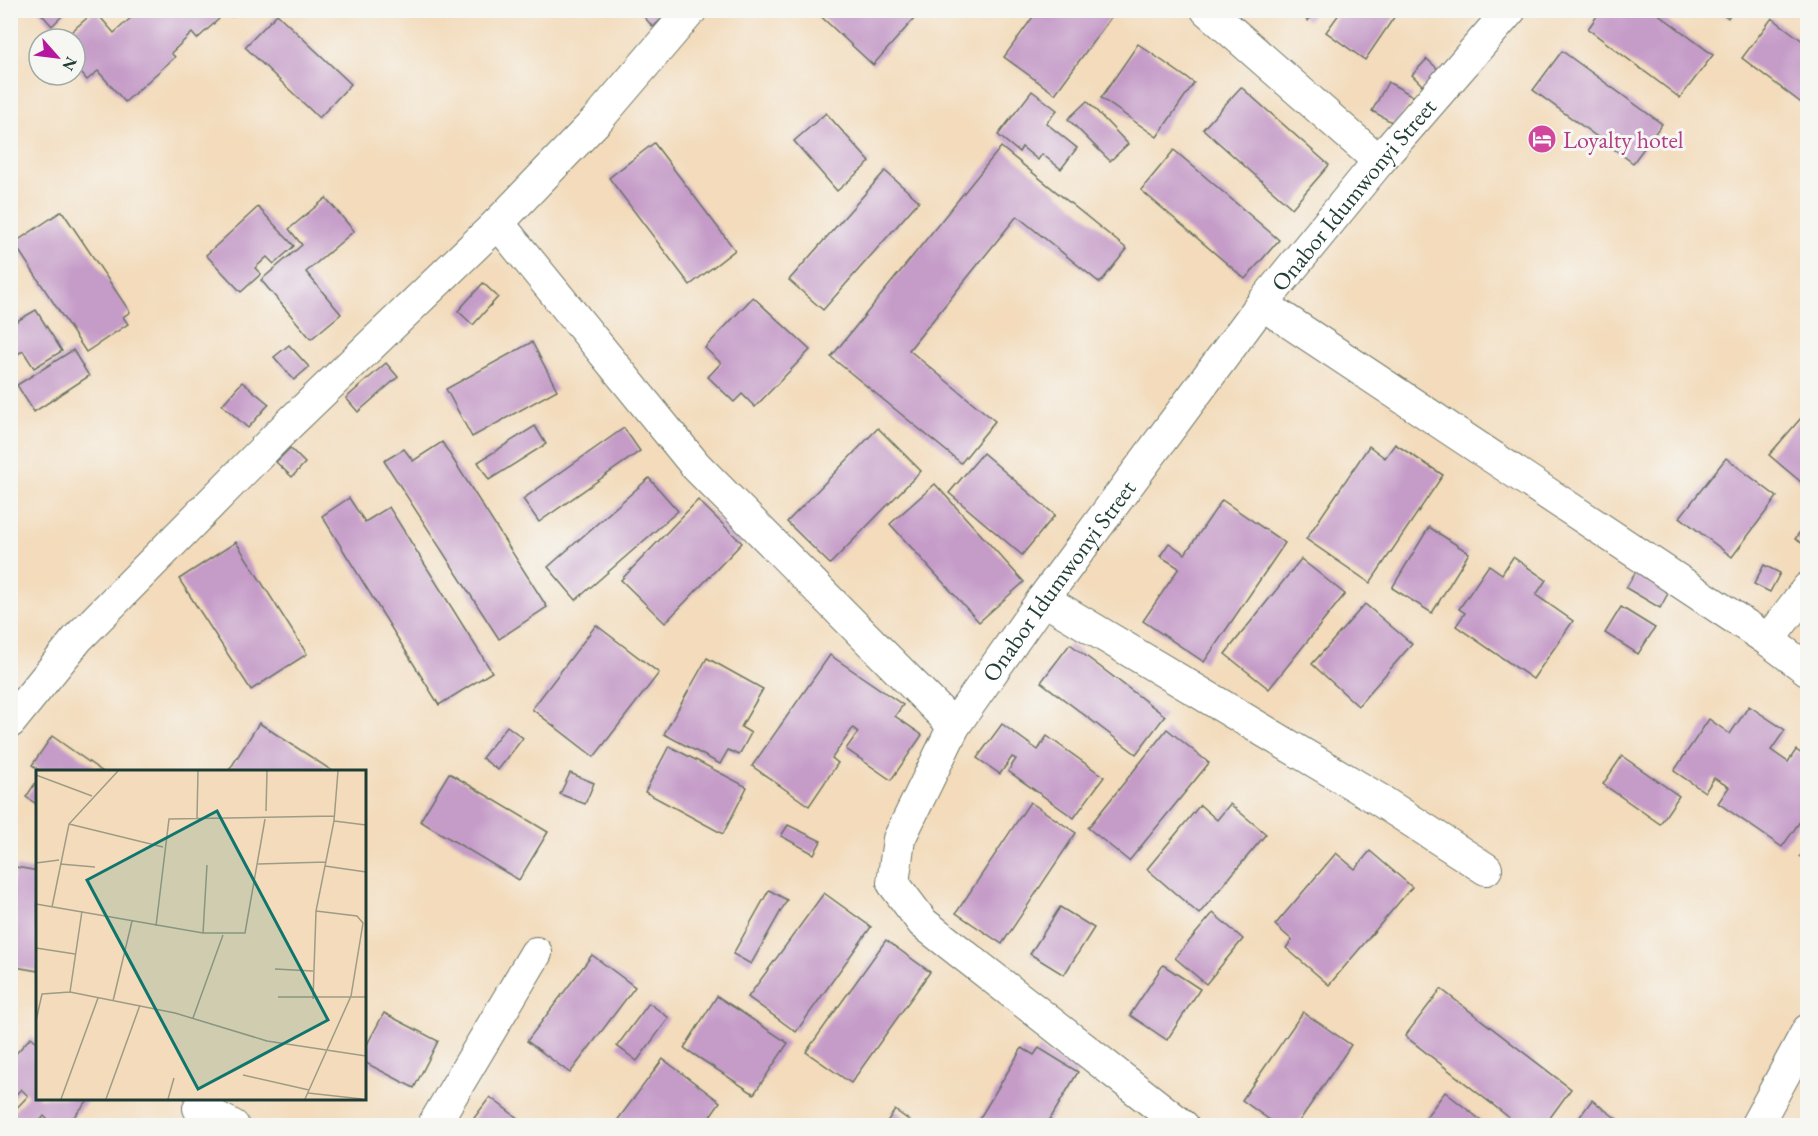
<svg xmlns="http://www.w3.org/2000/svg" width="1818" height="1136" viewBox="0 0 1818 1136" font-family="'EB Garamond',serif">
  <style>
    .building { fill: #c59bc8 }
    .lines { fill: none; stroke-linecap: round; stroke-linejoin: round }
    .minor-casing { stroke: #697463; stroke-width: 34 }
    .minor { stroke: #fff; stroke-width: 32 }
    .labels { text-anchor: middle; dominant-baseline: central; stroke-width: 6; stroke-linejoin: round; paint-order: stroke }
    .hotel-label { font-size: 24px; fill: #b23c85; stroke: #f6f6f2; text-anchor: start }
    .street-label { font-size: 24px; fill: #1f3d34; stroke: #f6f6f2 }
    .inset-road { fill: none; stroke: #9e9c85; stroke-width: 1.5 }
    .view { fill: #0f766e; fill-opacity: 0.15; stroke: #0f766e; stroke-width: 3 }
    .inset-edge { fill: none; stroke: #1f3d34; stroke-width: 3 }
  </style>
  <rect width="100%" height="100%" fill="#f6f6f2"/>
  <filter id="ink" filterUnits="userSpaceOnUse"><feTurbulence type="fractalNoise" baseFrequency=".0167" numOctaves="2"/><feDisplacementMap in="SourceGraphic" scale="12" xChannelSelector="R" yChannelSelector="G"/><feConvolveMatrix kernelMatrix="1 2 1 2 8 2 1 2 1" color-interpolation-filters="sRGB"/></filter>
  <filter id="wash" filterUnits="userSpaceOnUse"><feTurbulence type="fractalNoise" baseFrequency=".008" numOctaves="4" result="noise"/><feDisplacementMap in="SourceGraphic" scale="24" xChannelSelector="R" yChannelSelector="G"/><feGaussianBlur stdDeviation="1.35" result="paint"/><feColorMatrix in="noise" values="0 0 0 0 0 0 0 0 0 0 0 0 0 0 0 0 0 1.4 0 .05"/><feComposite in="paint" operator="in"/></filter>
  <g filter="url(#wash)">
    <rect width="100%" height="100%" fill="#f3dbbb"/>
    <g id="blocks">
      <!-- building -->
      <g class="building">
        <polygon points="38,10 68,10 52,26"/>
        <polygon points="128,10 212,10 219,19 197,39 192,33 171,53 175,57 125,102 98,71 87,80 75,66 75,39 63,39 95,11 114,33 133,16"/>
        <polygon points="226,10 240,10 232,17"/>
        <polygon points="638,10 671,10 653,27"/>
        <polygon points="814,10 922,10 873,65"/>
        <polygon points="1038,10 1110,10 1114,13 1055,94 1004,57"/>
        <polygon points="1294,10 1316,10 1308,21"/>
        <polygon points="1342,10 1399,10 1365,60 1326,32"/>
        <polygon points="1601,10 1653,10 1713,55 1680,98 1588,29"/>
        <polygon points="1718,10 1733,10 1728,18"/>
        <polygon points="277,14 351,84 319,118 245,47"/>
        <polygon points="1772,18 1808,45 1808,108 1742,58"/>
        <polygon points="1138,44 1194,83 1157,137 1101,98"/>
        <polygon points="1562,51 1662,124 1633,163 1533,90"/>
        <polygon points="1427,59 1441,72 1425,88 1412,75"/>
        <polygon points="1388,82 1413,96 1397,125 1372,111"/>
        <polygon points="1241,87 1329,165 1292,208 1203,129"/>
        <polygon points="1032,91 1057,110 1046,123 1077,148 1061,169 1042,154 1038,160 1022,147 1019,152 998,135"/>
        <polygon points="1087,101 1128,144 1110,161 1068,119"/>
        <polygon points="826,113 870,162 837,191 794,141"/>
        <polygon points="654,143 735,250 690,285 609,178"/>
        <polygon points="1001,147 1127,249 1100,283 1017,216 909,350 995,421 961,463 831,357"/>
        <polygon points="1174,150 1279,240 1245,279 1141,190"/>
        <polygon points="885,171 919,201 823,310 789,280"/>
        <polygon points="326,198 354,231 306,272 341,314 311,339 261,280 302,245 289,229"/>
        <polygon points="258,207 294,246 274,264 267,257 255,268 261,274 241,292 206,255"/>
        <polygon points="62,211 130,312 123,317 128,324 86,352 14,243"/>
        <polygon points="483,283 498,297 473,325 458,311"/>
        <polygon points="753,297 810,350 755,407 742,394 734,402 708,377 721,363 705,348"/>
        <polygon points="36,310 62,351 34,368 23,351 10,358 10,325"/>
        <polygon points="532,342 557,390 472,437 446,389"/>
        <polygon points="289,345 309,367 294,380 274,357"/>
        <polygon points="73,350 89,376 34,412 17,385"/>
        <polygon points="386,363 398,377 358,412 346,398"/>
        <polygon points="242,382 269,404 248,428 222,405"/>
        <polygon points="1808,410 1808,488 1769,455"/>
        <polygon points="535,426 546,444 489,480 478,462"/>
        <polygon points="624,428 640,451 539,522 523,499"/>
        <polygon points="878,428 921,471 830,564 787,522"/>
        <polygon points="442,442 547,607 499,639 384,461 404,449 413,461"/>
        <polygon points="1395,444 1443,475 1370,583 1306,539 1369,446 1385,458"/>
        <polygon points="290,448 305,463 292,477 276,462"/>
        <polygon points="983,453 1055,515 1022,555 949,493"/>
        <polygon points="1726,458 1777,497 1732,557 1680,517"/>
        <polygon points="649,478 678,511 576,600 548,567"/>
        <polygon points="935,484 1024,582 979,622 890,524"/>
        <polygon points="349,498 365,522 389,507 492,672 439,705 322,516"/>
        <polygon points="698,500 742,543 665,623 621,580"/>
        <polygon points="1222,500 1285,543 1204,662 1143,621 1179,568 1160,556 1169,543 1185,554"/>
        <polygon points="1808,520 1808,547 1795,539"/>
        <polygon points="1429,527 1469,553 1432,613 1392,588"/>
        <polygon points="236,542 307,654 251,690 179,579"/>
        <polygon points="1513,557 1546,580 1536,595 1573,621 1533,679 1456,626 1465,613 1459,609 1489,565 1502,574"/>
        <polygon points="1301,559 1345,594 1269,689 1225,654"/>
        <polygon points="1764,565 1780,573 1770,592 1754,584"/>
        <polygon points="1639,566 1672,586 1660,608 1626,588"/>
        <polygon points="1365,604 1412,644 1358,706 1312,664"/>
        <polygon points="1621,607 1655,628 1638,654 1605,633"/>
        <polygon points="596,625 659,673 594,757 532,709"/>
        <polygon points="1070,644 1165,716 1136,754 1041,682"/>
        <polygon points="830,655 903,705 895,716 922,735 891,780 846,749 858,732 853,728 832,758 838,763 809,806 752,766"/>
        <polygon points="707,658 763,689 741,727 751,733 739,755 728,750 720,764 664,734"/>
        <polygon points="1749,706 1785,730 1771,750 1788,762 1796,750 1808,758 1808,776 1802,785 1808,789 1808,825 1801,820 1782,847 1718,803 1729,787 1714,778 1705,792 1674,771 1709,719 1730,734"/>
        <polygon points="259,723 334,772 228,772"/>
        <polygon points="1002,724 1038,750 1047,736 1104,777 1074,818 1008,771 1016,759 1012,757 1000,774 977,758"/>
        <polygon points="507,726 523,738 498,770 482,758"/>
        <polygon points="1167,729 1209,763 1129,861 1088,828"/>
        <polygon points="52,736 103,772 42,772 32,765"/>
        <polygon points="669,746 747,787 723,834 645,792"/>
        <polygon points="1622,756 1679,796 1660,824 1603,784"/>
        <polygon points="449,773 548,832 519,880 420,821"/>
        <polygon points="570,773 594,783 585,804 560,794"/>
        <polygon points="38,779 38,805 26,797"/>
        <polygon points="1030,802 1076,833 1002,944 956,913"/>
        <polygon points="1230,804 1266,834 1199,914 1147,869 1200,805 1217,820"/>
        <polygon points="788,825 821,841 814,854 781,836"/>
        <polygon points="1808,846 1808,862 1800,856"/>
        <polygon points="1370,851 1412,887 1329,985 1286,948 1292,940 1275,925 1336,853 1355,869"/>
        <polygon points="16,867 38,871 38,971 10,966 10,886 12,887"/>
        <polygon points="769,890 787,900 751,964 733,954"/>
        <polygon points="824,893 871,927 796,1032 748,997"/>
        <polygon points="1060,907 1094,928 1064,975 1030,954"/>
        <polygon points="1213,913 1243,939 1206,984 1175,958"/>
        <polygon points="886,940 930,972 851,1083 806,1052"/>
        <polygon points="592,955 635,987 570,1073 527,1041"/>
        <polygon points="1163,965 1200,989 1167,1040 1130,1015"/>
        <polygon points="1441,989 1571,1089 1544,1126 1520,1126 1405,1036"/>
        <polygon points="717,996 788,1043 754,1094 684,1048"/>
        <polygon points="649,1003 669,1018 637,1061 617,1046"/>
        <polygon points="1303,1012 1351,1045 1296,1126 1278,1126 1242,1100"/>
        <polygon points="384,1013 438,1041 414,1088 364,1062 364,1050"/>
        <polygon points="31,1037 38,1043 38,1098 90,1098 66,1126 54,1126 44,1116 36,1126 17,1126 10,1119 10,1115 28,1096 21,1089 10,1101 10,1060"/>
        <polygon points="1022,1048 1034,1055 1039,1048 1078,1072 1046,1126 975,1126"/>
        <polygon points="663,1059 720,1102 703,1126 613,1126"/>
        <polygon points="1445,1092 1482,1121 1478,1126 1419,1126"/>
        <polygon points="490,1097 528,1126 468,1126"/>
        <polygon points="1592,1100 1626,1126 1573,1126"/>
        <polygon points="895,1110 917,1126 884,1126"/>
      </g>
    </g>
  </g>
  <g filter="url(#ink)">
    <use href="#blocks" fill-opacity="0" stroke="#697463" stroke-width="1.5"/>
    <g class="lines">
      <!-- minor casing -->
      <g class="minor-casing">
        <g id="minor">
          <polyline points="1207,10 1379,161"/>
          <polyline points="498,223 696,466 954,726"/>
          <polyline points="1262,304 1768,640 1808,670"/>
          <polyline points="1043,599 1378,799 1486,869"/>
          <polyline points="1768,640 1808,588"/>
          <polyline points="10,722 78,638 289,424 498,223 598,119 691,10"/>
          <polyline points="199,1108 233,1126"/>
          <polyline points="433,1126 536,953"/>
          <path id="s1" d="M1183,1126L923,923L893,883L899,839L954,726L1043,599L1262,304L1379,161L1510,10"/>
          <polyline points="1756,1126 1808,1030"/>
        </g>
      </g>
      <!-- minor -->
      <use href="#minor" class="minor"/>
    </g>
  </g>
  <!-- icons -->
  <defs>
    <g id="hotel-disc" transform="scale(1.5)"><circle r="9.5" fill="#d1479c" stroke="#f6f6f2"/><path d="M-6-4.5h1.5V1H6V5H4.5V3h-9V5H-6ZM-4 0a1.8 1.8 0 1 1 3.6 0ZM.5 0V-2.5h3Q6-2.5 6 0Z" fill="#fff"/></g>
  </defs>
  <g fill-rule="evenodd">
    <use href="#hotel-disc" x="1542" y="139"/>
  </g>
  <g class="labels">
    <!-- hotel labels -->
    <g class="hotel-label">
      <text x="1563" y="139">Loyalty hotel</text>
    </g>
    <!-- street labels -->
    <g class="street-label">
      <text stroke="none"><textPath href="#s1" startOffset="1215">Onabor Idumwonyi Street</textPath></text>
      <text stroke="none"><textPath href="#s1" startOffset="729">Onabor Idumwonyi Street</textPath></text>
    </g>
  </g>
  <!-- overview -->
  <g transform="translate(36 770)">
    <rect width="330" height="330" fill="#f3dbbb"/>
    <path class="inset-road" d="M0,5L56,26M230,41L231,1M161,48L162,1M298,51L330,55M33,54L127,77M0,93L23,90M24,94L59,97M222,94L290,92M289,96L330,102M0,134L167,163H209L229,49M16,137L33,54L82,1M120,156L133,49L298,46M167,163L171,95M0,178L39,184M239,199L277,201M34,222L46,141M242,227H330M277,229L280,141L298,51L302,1M77,231L96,151M157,248L187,165M0,251L6,224L34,222L139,243L231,271L330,286M207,305L273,320M272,323L326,329M25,329L62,228M70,329L104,235M132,329L138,308M269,329L315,226L327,153L321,146L280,141"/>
    <path class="view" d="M181,41L292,250L162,319L51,110Z"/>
    <rect width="330" height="330" class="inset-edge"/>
  </g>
  <!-- margin -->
  <rect width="1818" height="1136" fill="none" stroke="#f6f6f2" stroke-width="36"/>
  <!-- north arrow -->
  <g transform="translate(57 57) rotate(118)"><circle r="28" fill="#f6f6f2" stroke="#a0aca6" stroke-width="1.5"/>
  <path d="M0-4.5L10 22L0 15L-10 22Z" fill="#b5179e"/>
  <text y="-9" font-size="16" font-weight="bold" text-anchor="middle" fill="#1f3d34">N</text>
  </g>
</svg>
